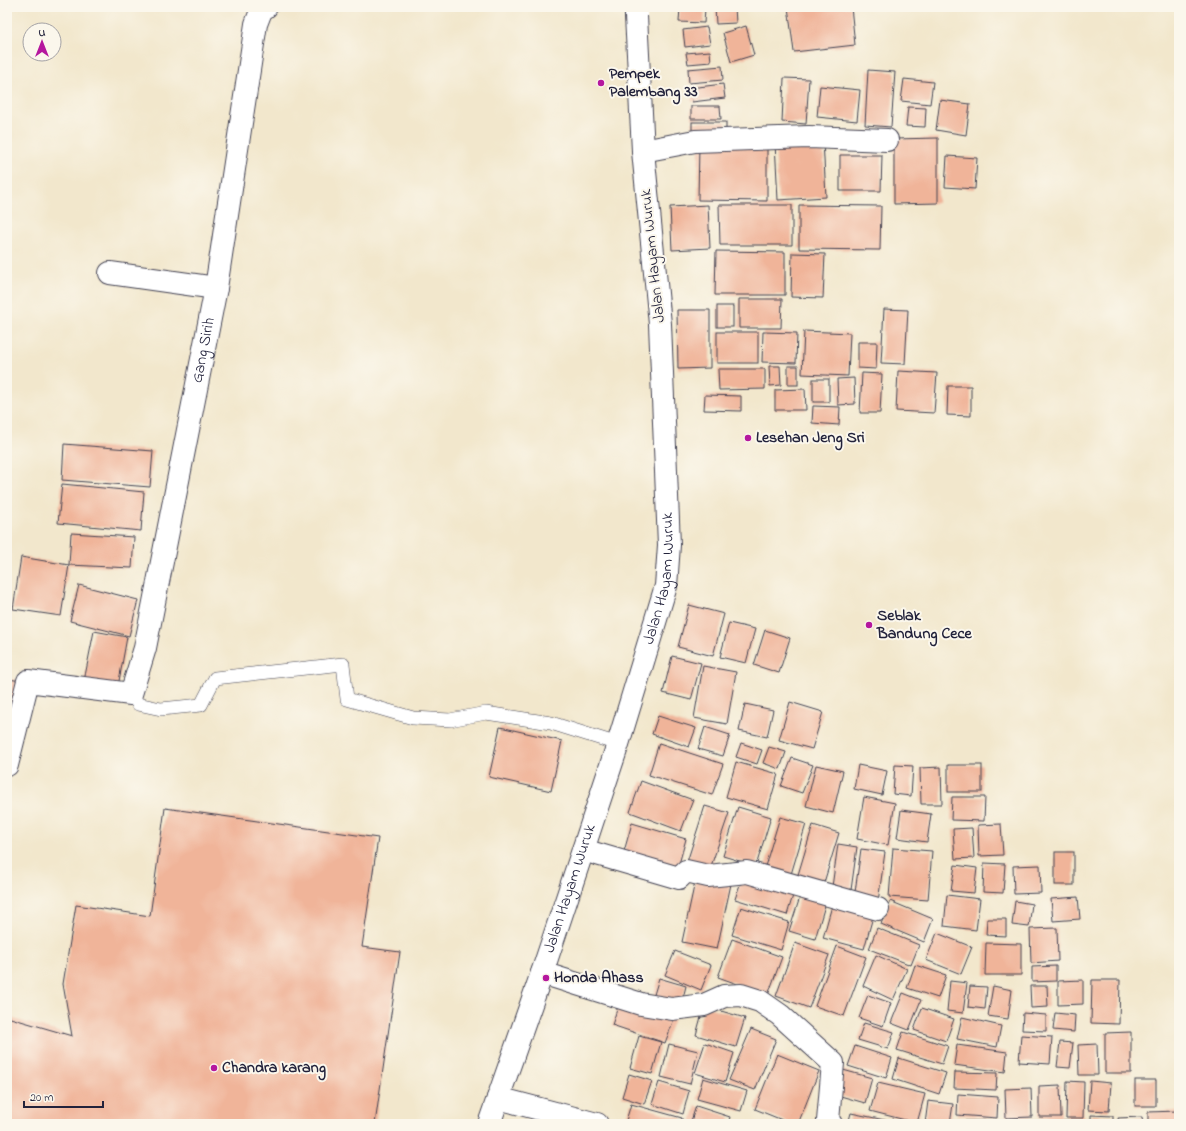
<svg xmlns="http://www.w3.org/2000/svg" width="1186" height="1131" viewBox="0 0 1186 1131" font-family="'Indie Flower',sans-serif">
  <style>
    .building { fill: #f0b499 }
    .lines { fill: none; stroke-linecap: round; stroke-linejoin: round }
    .service-casing { stroke: #414051; stroke-width: 14 }
    .minor-casing { stroke: #414051; stroke-width: 24 }
    .tertiary-casing { stroke: #414051; stroke-width: 24 }
    .service { stroke: #fff; stroke-width: 13 }
    .minor { stroke: #fff; stroke-width: 22 }
    .tertiary { stroke: #fff; stroke-width: 22 }
    .poi-dot { fill: #b5179e; stroke: #fbf7ec; stroke-width: 1.5 }
    .labels { text-anchor: middle; dominant-baseline: central; stroke-width: 4; stroke-linejoin: round; paint-order: stroke }
    .poi-label { font-size: 16px; font-weight: bold; fill: #22223b; stroke: #fbf7ec; text-anchor: start }
    .street-label { font-size: 16px; fill: #22223b; stroke: #fbf7ec }
  </style>
  <rect width="100%" height="100%" fill="#fbf7ec"/>
  <filter id="ink" filterUnits="userSpaceOnUse"><feTurbulence type="fractalNoise" baseFrequency=".025" numOctaves="2"/><feDisplacementMap in="SourceGraphic" scale="8" xChannelSelector="R" yChannelSelector="G"/><feConvolveMatrix kernelMatrix="1 2 1 2 8 2 1 2 1" color-interpolation-filters="sRGB"/></filter>
  <filter id="wash" filterUnits="userSpaceOnUse"><feTurbulence type="fractalNoise" baseFrequency=".012" numOctaves="4" result="noise"/><feDisplacementMap in="SourceGraphic" scale="16" xChannelSelector="R" yChannelSelector="G"/><feGaussianBlur stdDeviation="0.9" result="paint"/><feColorMatrix in="noise" values="0 0 0 0 0 0 0 0 0 0 0 0 0 0 0 0 0 1.4 0 .05"/><feComposite in="paint" operator="in"/></filter>
  <g filter="url(#wash)">
    <rect width="100%" height="100%" fill="#f2e7cc"/>
    <g id="blocks">
      <!-- building -->
      <g class="building">
        <polygon points="680,7 705,8 704,23 679,22"/>
        <polygon points="715,7 735,7 736,23 716,24"/>
        <polygon points="788,7 851,7 855,45 794,52"/>
        <polygon points="746,26 754,55 731,62 723,33"/>
        <polygon points="707,27 710,44 685,47 683,30"/>
        <polygon points="710,51 711,62 688,64 686,53"/>
        <polygon points="722,66 723,80 689,83 688,69"/>
        <polygon points="868,70 895,72 891,127 865,125"/>
        <polygon points="784,78 809,79 806,124 782,122"/>
        <polygon points="904,79 933,82 930,104 901,101"/>
        <polygon points="723,84 725,98 692,102 690,88"/>
        <polygon points="820,86 860,90 857,121 817,117"/>
        <polygon points="940,100 970,104 966,135 936,130"/>
        <polygon points="691,106 720,106 721,119 691,119"/>
        <polygon points="908,107 926,108 925,127 906,126"/>
        <rect x="692" y="122" width="34" height="15"/>
        <polygon points="938,138 938,203 894,204 894,139"/>
        <polygon points="823,140 826,197 778,200 775,143"/>
        <polygon points="699,145 767,145 767,201 698,200"/>
        <polygon points="840,155 882,155 881,191 840,191"/>
        <polygon points="947,156 977,158 975,189 945,187"/>
        <polygon points="708,205 710,248 672,250 670,207"/>
        <polygon points="719,205 792,205 792,245 720,245"/>
        <polygon points="799,205 881,206 880,250 799,249"/>
        <polygon points="716,251 785,252 785,295 715,295"/>
        <polygon points="792,253 825,254 823,298 791,297"/>
        <polygon points="739,299 782,299 781,328 739,328"/>
        <rect x="717" y="306" width="16" height="21"/>
        <polygon points="884,309 908,310 905,364 881,363"/>
        <polygon points="677,310 710,310 710,368 678,369"/>
        <polygon points="804,331 850,333 848,376 802,374"/>
        <rect x="717" y="332" width="41" height="31"/>
        <polygon points="763,332 797,333 796,363 762,362"/>
        <polygon points="858,342 877,342 876,369 858,368"/>
        <polygon points="769,366 780,366 781,385 770,386"/>
        <rect x="788" y="366" width="10" height="19"/>
        <polygon points="718,369 765,369 765,389 719,390"/>
        <polygon points="898,371 937,373 934,413 896,411"/>
        <polygon points="862,373 882,374 880,413 860,413"/>
        <polygon points="854,378 855,404 838,405 837,379"/>
        <rect x="813" y="379" width="16" height="23"/>
        <polygon points="948,386 971,386 971,416 947,415"/>
        <polygon points="805,389 806,410 775,410 775,390"/>
        <polygon points="705,395 741,396 741,411 704,410"/>
        <polygon points="813,406 840,407 839,425 812,423"/>
        <polygon points="64,444 153,451 150,487 62,480"/>
        <polygon points="62,484 144,492 141,531 58,523"/>
        <polygon points="71,533 134,537 132,568 69,565"/>
        <polygon points="21,557 69,565 61,616 13,609"/>
        <polygon points="79,585 138,600 129,636 70,621"/>
        <polygon points="689,605 724,614 713,656 678,647"/>
        <polygon points="729,623 755,629 746,663 720,657"/>
        <polygon points="765,630 790,638 779,673 754,665"/>
        <polygon points="94,631 127,637 117,692 83,686"/>
        <polygon points="672,656 701,663 691,700 663,693"/>
        <polygon points="703,666 736,672 727,724 694,718"/>
        <polygon points="7,679 23,681 17,714 7,713"/>
        <polygon points="790,702 823,712 812,749 779,740"/>
        <polygon points="745,704 773,710 767,737 739,731"/>
        <polygon points="658,716 696,728 689,747 652,734"/>
        <polygon points="500,727 562,741 551,791 489,777"/>
        <polygon points="705,727 730,735 723,756 698,749"/>
        <polygon points="659,743 723,764 712,795 649,775"/>
        <polygon points="741,743 762,750 757,764 736,757"/>
        <polygon points="769,747 786,752 780,769 763,763"/>
        <polygon points="792,758 813,765 802,793 781,786"/>
        <polygon points="736,762 778,774 768,809 726,797"/>
        <polygon points="816,765 843,771 833,813 806,806"/>
        <polygon points="858,765 887,771 882,795 854,789"/>
        <polygon points="895,765 913,766 911,796 893,794"/>
        <rect x="948" y="765" width="34" height="27"/>
        <polygon points="941,767 942,804 921,804 920,768"/>
        <polygon points="641,781 693,800 681,831 630,812"/>
        <polygon points="864,797 895,803 888,845 857,839"/>
        <polygon points="952,797 985,797 984,821 951,820"/>
        <polygon points="705,806 729,813 709,872 686,865"/>
        <polygon points="738,807 771,817 756,866 723,856"/>
        <polygon points="165,808 378,838 362,947 400,952 375,1124 7,1124 7,1017 72,1036 63,984 76,905 150,916"/>
        <polygon points="901,810 931,814 927,842 897,838"/>
        <polygon points="780,817 806,824 789,881 763,873"/>
        <polygon points="632,823 686,839 677,871 623,855"/>
        <polygon points="1001,824 1003,855 979,856 978,825"/>
        <polygon points="813,825 839,833 823,886 797,878"/>
        <polygon points="972,828 974,858 955,859 953,829"/>
        <polygon points="838,844 857,847 851,890 832,887"/>
        <polygon points="893,848 932,851 928,900 889,897"/>
        <polygon points="861,849 885,852 878,902 854,899"/>
        <rect x="1055" y="852" width="19" height="33"/>
        <polygon points="984,863 1005,864 1003,893 983,892"/>
        <polygon points="955,865 977,868 974,893 951,891"/>
        <polygon points="1040,865 1041,893 1014,894 1013,866"/>
        <polygon points="743,876 794,892 787,915 735,899"/>
        <polygon points="696,877 731,884 717,949 682,942"/>
        <polygon points="801,894 826,902 815,939 789,931"/>
        <polygon points="947,895 980,899 976,930 944,926"/>
        <polygon points="1078,897 1080,919 1053,921 1051,899"/>
        <polygon points="890,901 933,919 924,942 881,924"/>
        <polygon points="1015,901 1032,904 1029,927 1012,925"/>
        <polygon points="833,902 874,913 864,949 823,938"/>
        <polygon points="741,907 789,922 781,950 732,935"/>
        <polygon points="987,919 1006,919 1006,936 986,935"/>
        <polygon points="877,928 919,945 911,965 869,949"/>
        <polygon points="1057,928 1058,961 1031,963 1030,929"/>
        <polygon points="937,933 972,947 961,974 926,960"/>
        <polygon points="732,939 782,957 768,995 718,977"/>
        <polygon points="795,943 829,955 809,1008 776,996"/>
        <polygon points="986,943 1021,944 1021,975 985,975"/>
        <polygon points="837,946 866,957 844,1016 815,1006"/>
        <polygon points="675,951 711,965 701,990 665,975"/>
        <polygon points="876,955 907,969 893,1000 863,986"/>
        <polygon points="915,965 946,975 938,998 907,988"/>
        <polygon points="1056,966 1056,981 1032,982 1032,967"/>
        <polygon points="659,978 686,986 681,1006 653,998"/>
        <polygon points="1083,980 1083,1004 1058,1005 1058,981"/>
        <polygon points="1092,980 1120,980 1119,1024 1091,1023"/>
        <polygon points="950,981 967,983 963,1013 947,1011"/>
        <polygon points="970,986 987,987 985,1009 968,1007"/>
        <polygon points="993,986 1012,990 1008,1019 988,1016"/>
        <polygon points="1030,986 1047,986 1048,1007 1031,1008"/>
        <polygon points="903,993 921,1000 909,1030 891,1023"/>
        <polygon points="868,995 891,1003 883,1026 859,1018"/>
        <polygon points="620,1000 674,1019 665,1043 612,1025"/>
        <polygon points="704,1006 745,1018 736,1047 696,1035"/>
        <polygon points="922,1008 954,1019 946,1041 914,1030"/>
        <polygon points="1023,1013 1046,1015 1046,1031 1022,1030"/>
        <polygon points="1055,1013 1075,1015 1074,1032 1053,1030"/>
        <polygon points="962,1017 1001,1026 997,1047 957,1039"/>
        <polygon points="864,1023 894,1032 888,1049 858,1040"/>
        <polygon points="751,1029 776,1039 755,1090 729,1080"/>
        <polygon points="903,1032 948,1046 942,1064 897,1050"/>
        <polygon points="1131,1032 1131,1073 1105,1073 1105,1033"/>
        <polygon points="1021,1035 1052,1037 1050,1064 1019,1062"/>
        <polygon points="639,1036 661,1042 652,1074 630,1068"/>
        <polygon points="1060,1042 1073,1043 1070,1068 1057,1067"/>
        <polygon points="705,1043 734,1053 725,1082 695,1073"/>
        <polygon points="669,1044 698,1051 690,1084 661,1077"/>
        <polygon points="1097,1044 1098,1075 1079,1075 1078,1045"/>
        <polygon points="957,1045 1007,1052 1005,1072 954,1065"/>
        <polygon points="855,1046 892,1058 886,1078 848,1066"/>
        <polygon points="777,1054 819,1071 798,1124 792,1124 755,1109"/>
        <polygon points="899,1058 946,1073 939,1094 893,1079"/>
        <polygon points="843,1070 872,1078 865,1103 837,1095"/>
        <polygon points="955,1072 997,1073 996,1090 954,1088"/>
        <polygon points="629,1074 652,1081 644,1104 622,1097"/>
        <polygon points="703,1078 747,1091 741,1111 697,1099"/>
        <rect x="1135" y="1080" width="21" height="26"/>
        <polygon points="1067,1081 1084,1082 1083,1118 1066,1118"/>
        <polygon points="1090,1081 1111,1083 1109,1111 1088,1110"/>
        <polygon points="659,1082 689,1091 683,1114 652,1104"/>
        <polygon points="878,1083 925,1094 917,1123 870,1111"/>
        <polygon points="1060,1085 1061,1117 1039,1117 1039,1086"/>
        <polygon points="1031,1088 1032,1117 1006,1118 1005,1089"/>
        <polygon points="958,1094 998,1097 997,1118 957,1115"/>
        <polygon points="928,1101 953,1104 950,1124 925,1124"/>
        <polygon points="631,1104 682,1118 681,1124 625,1124"/>
        <polygon points="696,1106 730,1117 728,1124 690,1124"/>
        <polygon points="1178,1111 1178,1124 1148,1124 1148,1112"/>
        <polygon points="851,1113 894,1122 894,1124 848,1124"/>
        <polygon points="1091,1115 1113,1116 1113,1124 1091,1124"/>
        <polygon points="1142,1117 1143,1124 1119,1124 1118,1118"/>
        <rect x="962" y="1121" width="40" height="3"/>
        <polygon points="1036,1121 1036,1124 1012,1124 1011,1122"/>
        <rect x="1064" y="1121" width="21" height="3"/>
        <rect x="1040" y="1122" width="16" height="2"/>
      </g>
    </g>
  </g>
  <g filter="url(#ink)">
    <use href="#blocks" fill-opacity="0" stroke="#414051" stroke-width="1"/>
    <g class="lines">
      <!-- service casing -->
      <g class="service-casing">
        <polyline id="service" points="131,694 138,704 161,709 201,705 215,678 343,664 347,699 413,718 450,720 486,713 551,723 618,744"/>
      </g>
      <!-- minor casing -->
      <g class="minor-casing">
        <g id="minor">
          <polyline points="643,151 695,141 809,137 887,140"/>
          <polyline points="110,273 216,288"/>
          <path id="s1" d="M7,765L28,681L131,694L145,648L216,288L256,24L261,11L266,7"/>
          <polyline points="583,850 679,878 686,871 708,876 747,872 878,909"/>
          <polyline points="542,973 641,1004 672,1009 704,1005 724,996 741,995 760,1001 780,1015 833,1063 828,1121 831,1124"/>
          <polyline points="498,1098 597,1124"/>
        </g>
      </g>
      <!-- tertiary casing -->
      <g class="tertiary-casing">
        <g id="tertiary">
          <path id="s2" d="M489,1124L542,973L583,850L618,744L666,586L669,545L660,324L643,151L636,16V7"/>
        </g>
      </g>
      <!-- service -->
      <use href="#service" class="service"/>
      <!-- minor -->
      <use href="#minor" class="minor"/>
      <!-- tertiary -->
      <use href="#tertiary" class="tertiary"/>
    </g>
  </g>
  <!-- markers -->
  <g class="poi-dot">
    <circle cx="601" cy="83" r="4"/>
    <circle cx="748" cy="438" r="4"/>
    <circle cx="869" cy="625" r="4"/>
    <circle cx="546" cy="978" r="4"/>
    <circle cx="214" cy="1068" r="4"/>
  </g>
  <g class="labels">
    <!-- poi labels -->
    <g class="poi-label">
      <text x="609" y="74">Pempek<tspan x="609" dy="18">Palembang 33</tspan></text>
      <text x="756" y="438">Lesehan Jeng Sri</text>
      <text x="877" y="616">Seblak<tspan x="877" dy="18">Bandung Cece</tspan></text>
      <text x="554" y="978">Honda Ahass</text>
      <text x="222" y="1068">Chandra karang</text>
    </g>
    <!-- street labels -->
    <g class="street-label">
      <text transform="translate(653 256) rotate(-96)">Jalan Hayam Wuruk</text>
      <text stroke="none"><textPath href="#s1" startOffset="542">Gang Sirih</textPath></text>
      <text stroke="none"><textPath href="#s2" startOffset="573">Jalan Hayam Wuruk</textPath></text>
      <text stroke="none"><textPath href="#s2" startOffset="249">Jalan Hayam Wuruk</textPath></text>
    </g>
  </g>
  <!-- margin -->
  <rect width="1186" height="1131" fill="none" stroke="#fbf7ec" stroke-width="24"/>
  <!-- north arrow -->
  <g transform="translate(42 42)"><circle r="19" fill="#fbf7ec" stroke="#a4a2a5"/>
  <path d="M0-3L7 15L0 10L-7 15Z" fill="#b5179e"/>
  <text y="-6" font-size="11" font-weight="bold" text-anchor="middle" fill="#22223b">U</text>
  </g>
  <!-- scale -->
  <path d="M24 1101v6h79v-6" fill="none" stroke="#22223b" stroke-width="2"/>
  <text x="30" y="1101" font-size="12" fill="#22223b" stroke="#fbf7ec" stroke-width="3" paint-order="stroke">20 m</text>
</svg>
